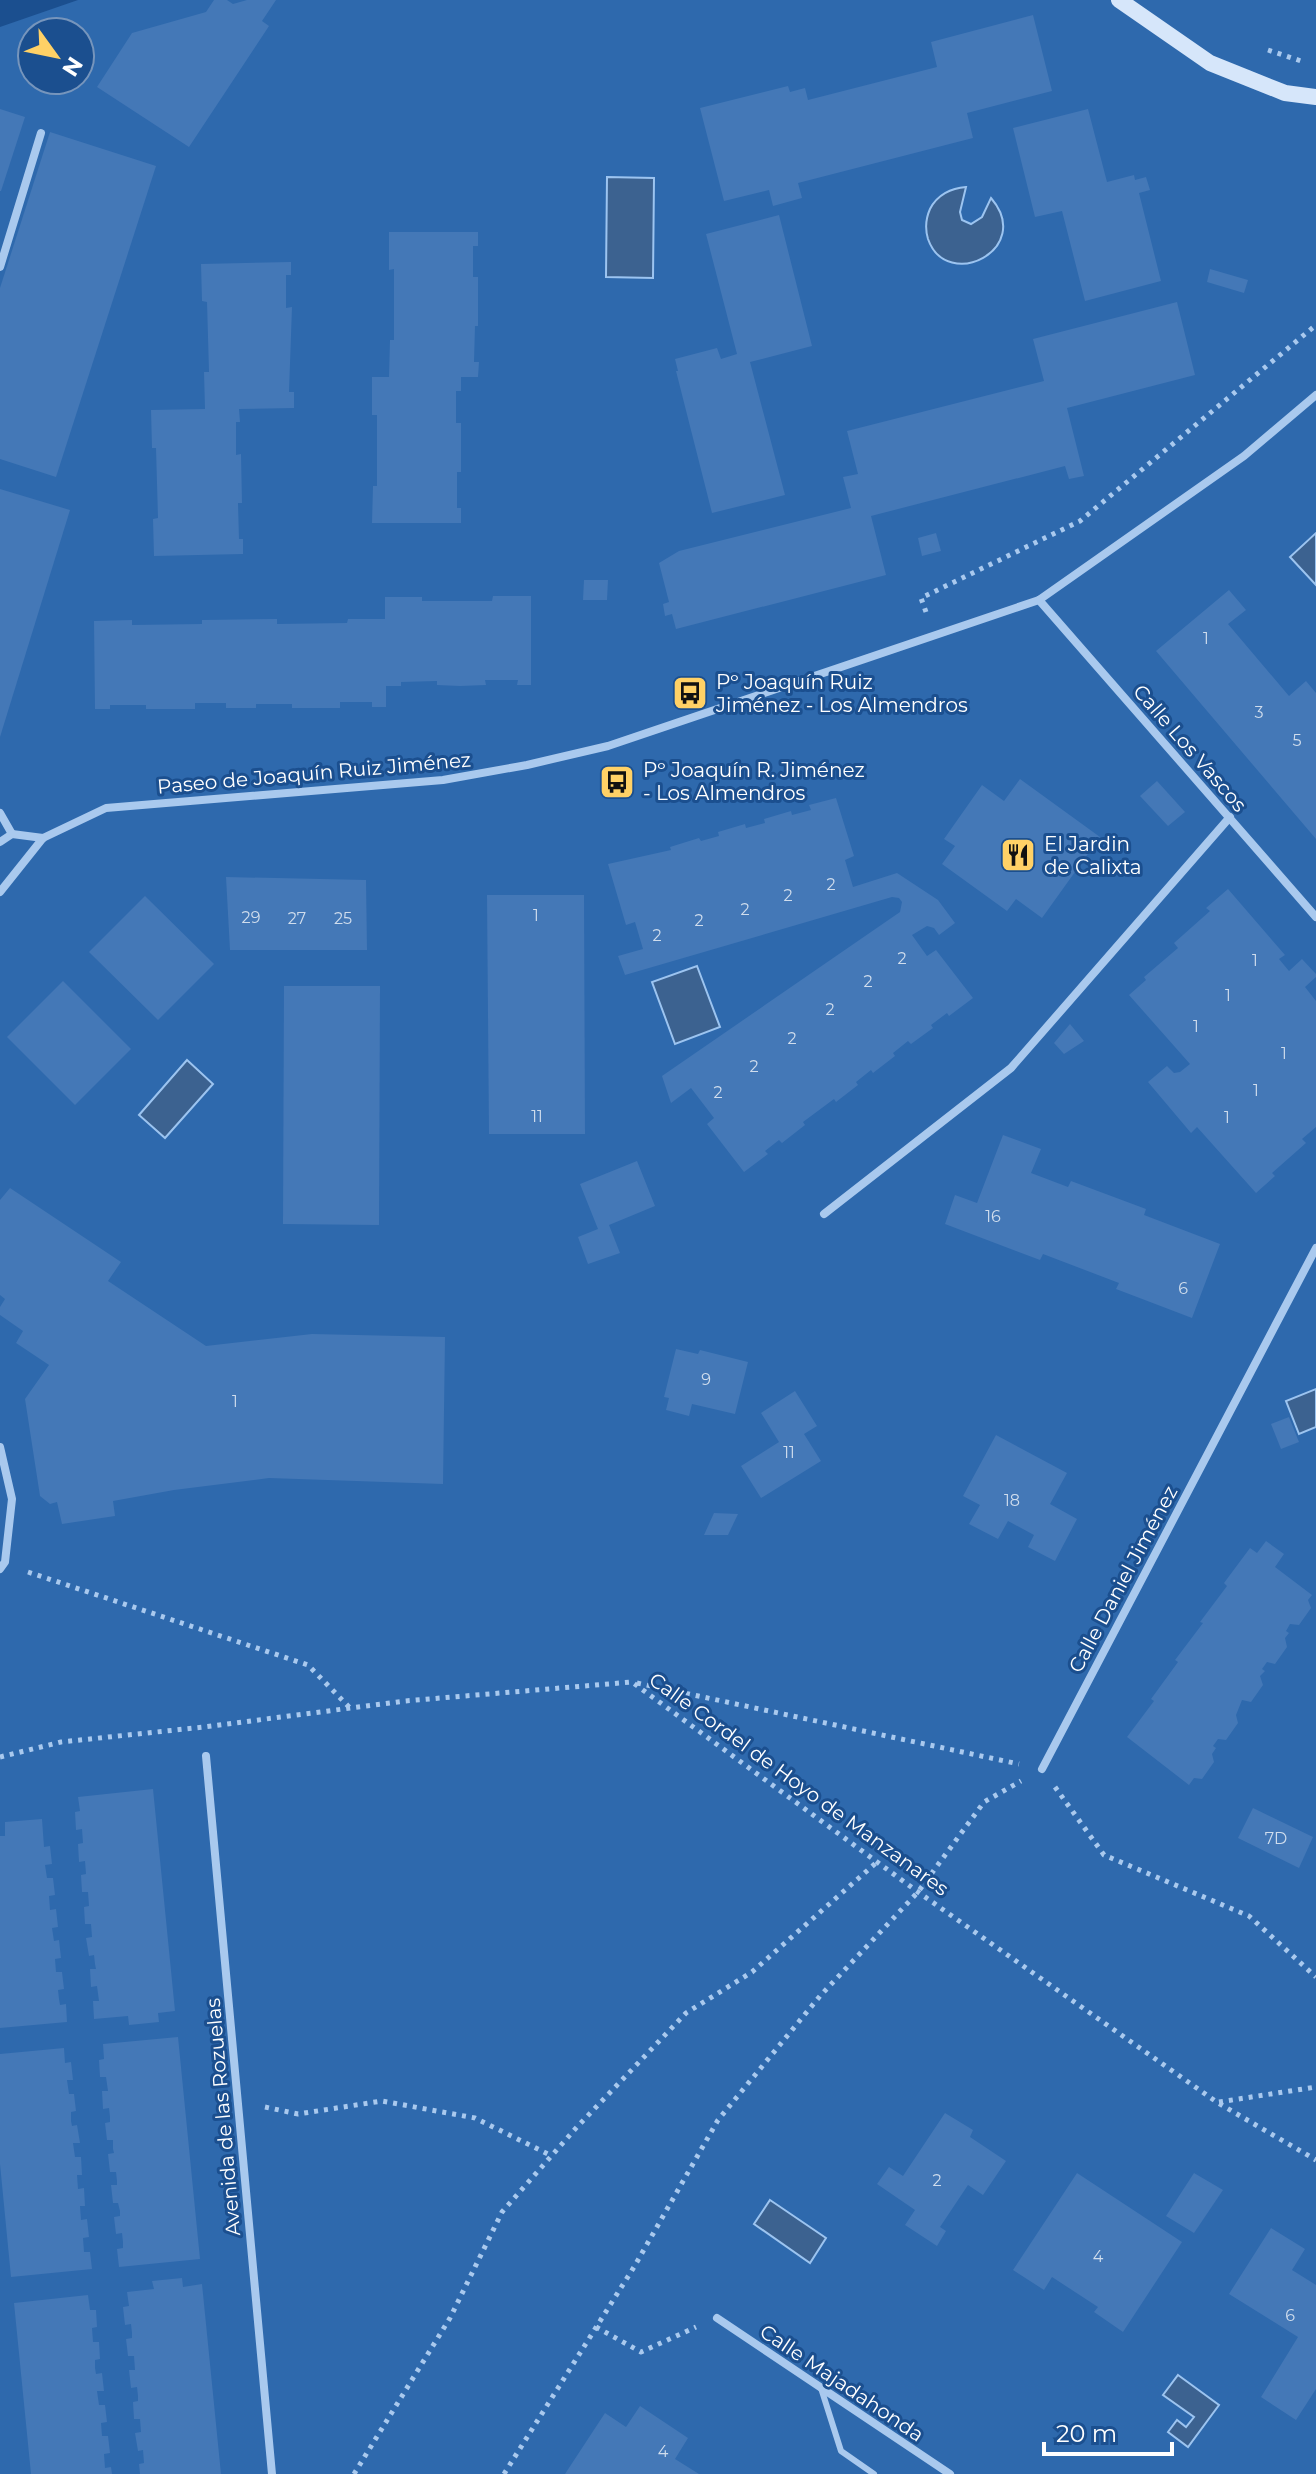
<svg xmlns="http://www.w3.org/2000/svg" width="1316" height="2474" viewBox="0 0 1316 2474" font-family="Montserrat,sans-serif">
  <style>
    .green { fill: #2e69ad; fill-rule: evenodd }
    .water { fill: #3c6290; stroke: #9cc4f0; stroke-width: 2 }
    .building { fill: #4478b7 }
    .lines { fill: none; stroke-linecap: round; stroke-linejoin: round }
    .path { stroke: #a9c9ee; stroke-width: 5; stroke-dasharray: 4 6; stroke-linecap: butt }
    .lane { stroke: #a9c9ee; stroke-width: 6 }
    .street { stroke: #a9c9ee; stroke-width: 8 }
    .secondary { stroke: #d6e6fa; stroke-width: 16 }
    .labels { text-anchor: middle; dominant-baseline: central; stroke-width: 6; stroke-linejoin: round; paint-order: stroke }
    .number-label { font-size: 16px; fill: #d0dded }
    .poi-label { font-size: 20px; fill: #fff; stroke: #1b4f8f; text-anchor: start }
    .street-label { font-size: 20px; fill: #fff; stroke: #1b4f8f }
  </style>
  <rect width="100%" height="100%" fill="#1b4f8f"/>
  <!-- green -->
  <path class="green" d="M78,0H1316V2474H0V27ZM32,32H80V80H32Z"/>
  <!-- water -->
  <g class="water">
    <polygon points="607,177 654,178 653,278 606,277"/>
    <path d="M966,187L960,212L962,220L971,224L982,217L991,198C1035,249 947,293 928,239C925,229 926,218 930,209C937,195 951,188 966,187Z"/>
    <polygon points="1316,533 1316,585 1290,557"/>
    <polygon points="697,966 720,1027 675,1044 652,982"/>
    <polygon points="187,1060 213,1084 165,1138 139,1115"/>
    <polygon points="1316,1389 1316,1427 1299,1434 1286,1401"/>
    <polygon points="770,2200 826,2238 810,2263 754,2224"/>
    <polygon points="1178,2375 1219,2405 1188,2447 1168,2432 1177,2420 1186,2427 1194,2417 1163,2395"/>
  </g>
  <!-- building -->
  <g class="building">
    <polygon points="214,0 227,0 233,4 247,0 276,0 262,21 269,26 189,147 97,87 132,33 206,12"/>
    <polygon points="1033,15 1052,91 967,113 973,138 798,183 802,198 773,206 769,190 724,201 700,108 788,86 790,92 805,88 808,100 937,67 931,42"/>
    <polygon points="0,109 25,117 1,191 0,191"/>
    <polygon points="1088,109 1107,182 1134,175 1135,180 1146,177 1150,190 1139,193 1161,281 1085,301 1062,211 1035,217 1013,128"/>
    <polygon points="50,132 156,166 56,477 0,459 0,288"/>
    <polygon points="779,215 812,346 750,362 785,495 712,513 676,371 678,371 675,359 717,348 721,359 737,354 706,234"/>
    <polygon points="389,232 478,232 478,246 473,246 473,277 478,277 478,326 475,326 474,362 479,362 478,377 461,377 461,391 456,391 456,423 461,423 461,472 457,472 457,508 461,508 461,523 372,523 373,486 377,486 377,415 372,415 372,377 389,377 390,340 394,340 394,269 389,270"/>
    <polygon points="291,262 291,275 286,275 286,308 292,307 289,392 294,392 294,408 239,409 240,422 236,422 236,455 241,454 242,503 238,503 239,539 243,539 243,554 154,556 153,519 158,518 156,448 152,448 151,410 205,409 204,372 209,372 207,302 202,301 201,264"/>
    <polygon points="1210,269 1248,280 1244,293 1207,282"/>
    <polygon points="1177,302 1195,375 1067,408 1084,476 1069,479 1065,466 871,516 886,575 676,629 672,614 665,616 663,604 669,602 659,563 679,551 851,508 843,477 858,474 847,431 1044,381 1033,339"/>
    <polygon points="0,489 70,510 0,737"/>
    <polygon points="936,533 941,551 922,556 918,538"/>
    <polygon points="584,580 608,580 607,600 583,600"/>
    <polygon points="1229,590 1246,610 1228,624 1289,696 1306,681 1316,693 1316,839 1156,651"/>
    <polygon points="493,596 531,596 531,685 517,685 518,680 485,680 486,685 460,686 437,685 437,681 401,682 401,686 386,686 386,707 372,707 372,702 340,702 340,708 292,708 292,704 256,704 256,708 226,708 226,703 195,703 195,709 146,709 146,705 110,705 110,709 95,709 94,621 132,620 132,625 202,624 202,620 277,619 277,624 347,623 348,619 385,619 385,597 422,597 422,601 492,601"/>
    <polygon points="1020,779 1100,837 1042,918 1016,899 1007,911 942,864 955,846 944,839 982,785 1004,801"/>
    <polygon points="1157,781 1185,812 1168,826 1140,796"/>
    <polygon points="836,798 854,856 845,860 853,887 897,873 938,900 955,923 939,935 934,928 927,926 912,935 927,956 936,950 973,998 949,1016 947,1013 931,1025 933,1028 911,1044 908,1041 893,1053 895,1056 873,1073 871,1070 856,1082 858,1085 836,1102 834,1099 803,1122 805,1125 782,1143 779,1140 765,1151 768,1154 744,1172 707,1124 714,1118 691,1088 671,1103 662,1076 900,912 902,902 899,898 892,897 625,975 618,956 643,949 635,922 626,925 608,864 671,850 670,847 699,838 701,841 719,836 718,832 745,824 746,828 765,823 764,819 791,811 792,815 811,810 809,805"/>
    <polygon points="226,877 366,880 367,950 230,950"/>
    <polygon points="1228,889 1285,955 1279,959 1289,971 1302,959 1316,974 1316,977 1305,987 1316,1001 1316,1127 1302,1139 1306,1143 1272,1173 1275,1176 1256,1193 1197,1127 1191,1133 1148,1082 1167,1066 1174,1073 1180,1072 1190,1064 1129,995 1146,980 1144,977 1178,948 1174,943 1210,911 1206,908"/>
    <polygon points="487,895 584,895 585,1134 489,1134"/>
    <polygon points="145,896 214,964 158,1020 89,952"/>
    <polygon points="63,981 131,1049 75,1105 7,1037"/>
    <polygon points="284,986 380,986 379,1225 283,1224"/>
    <polygon points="1070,1024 1084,1041 1064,1054 1054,1043"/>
    <polygon points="1003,1135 1041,1149 1031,1173 1068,1187 1071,1181 1146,1209 1144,1215 1220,1244 1192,1318 1116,1289 1119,1283 1043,1254 1040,1260 945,1224 955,1195 977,1203"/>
    <polygon points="637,1161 655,1206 609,1225 620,1253 588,1264 578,1237 598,1229 580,1184"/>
    <polygon points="10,1188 121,1262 108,1281 206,1346 312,1334 445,1337 443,1484 269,1478 174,1490 113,1501 115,1516 62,1524 57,1502 50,1504 40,1496 25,1399 49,1365 16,1343 23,1331 0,1315 0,1307 5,1299 0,1295 0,1200"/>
    <polygon points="676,1349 698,1354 700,1350 748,1362 735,1414 692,1404 689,1416 666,1410 669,1398 664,1397"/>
    <polygon points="795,1391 817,1426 804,1434 821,1461 761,1498 741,1466 779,1442 761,1413"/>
    <polygon points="1289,1417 1299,1442 1281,1449 1271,1424"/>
    <polygon points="996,1435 1067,1473 1050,1504 1077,1519 1055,1561 1028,1547 1034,1535 1008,1521 998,1539 969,1524 980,1505 963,1496"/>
    <polygon points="714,1513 738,1514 728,1535 704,1535"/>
    <polygon points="1266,1541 1284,1554 1275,1567 1312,1595 1308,1600 1311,1608 1299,1625 1290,1624 1286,1631 1289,1633 1285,1638 1287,1647 1275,1664 1267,1662 1262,1669 1265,1671 1260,1676 1263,1685 1251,1702 1242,1700 1236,1715 1238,1723 1226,1740 1218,1739 1213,1746 1216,1748 1212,1754 1214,1762 1202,1779 1194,1778 1189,1785 1127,1737 1154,1701 1151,1699 1178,1662 1175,1660 1203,1623 1200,1622 1227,1586 1224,1583 1250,1548 1257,1553"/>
    <polygon points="153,1789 175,2011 158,2013 159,2022 129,2025 128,2016 94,2019 93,2001 99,2001 97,1986 91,1987 90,1969 96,1969 95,1964 94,1955 89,1956 86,1938 92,1937 91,1924 85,1924 84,1907 89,1906 88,1892 82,1892 81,1875 86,1874 85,1861 79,1862 78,1844 83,1843 82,1829 76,1830 75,1812 80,1811 78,1797"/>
    <polygon points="1253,1808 1313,1837 1299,1868 1238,1838"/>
    <polygon points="42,1819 44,1847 50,1846 52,1864 45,1865 47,1878 53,1878 55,1895 49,1896 50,1910 56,1909 58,1927 52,1928 54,1941 59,1940 61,1958 55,1959 56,1972 62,1972 64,1989 58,1990 59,1999 60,2005 66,2004 67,2022 0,2028 0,1836 5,1836 5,1822"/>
    <polygon points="178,2037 200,2259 119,2267 117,2249 123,2248 123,2242 122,2233 116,2234 114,2217 120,2216 120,2211 118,2203 113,2203 111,2185 117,2185 117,2181 116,2172 110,2172 108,2154 114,2153 113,2149 113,2140 107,2140 105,2123 110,2122 110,2117 109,2108 103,2109 102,2091 108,2091 106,2077 100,2077 99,2060 104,2059 103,2044"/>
    <polygon points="64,2048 65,2063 71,2062 73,2080 67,2080 69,2094 74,2094 76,2111 71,2112 71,2121 72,2126 77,2125 80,2143 73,2143 75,2157 81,2157 82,2175 77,2175 78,2189 84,2188 85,2206 80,2206 81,2220 87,2219 89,2237 83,2238 84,2252 90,2252 92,2269 11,2277 0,2164 0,2054"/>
    <polygon points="945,2113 973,2130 970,2137 1006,2161 983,2195 968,2185 940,2227 946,2231 937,2246 905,2225 915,2210 877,2184 889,2167 903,2176"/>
    <polygon points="1077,2173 1182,2242 1123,2332 1094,2312 1098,2307 1052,2277 1044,2290 1013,2270"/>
    <polygon points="1194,2173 1223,2190 1194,2233 1166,2216"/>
    <polygon points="1271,2228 1305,2249 1292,2270 1316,2285 1316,2389 1296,2420 1261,2397 1298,2337 1229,2294"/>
    <polygon points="182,2278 183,2287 202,2284 221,2474 140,2474 139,2464 144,2463 143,2450 138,2451 135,2433 141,2432 140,2419 134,2419 133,2402 138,2401 138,2396 137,2387 131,2388 129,2370 135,2370 134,2356 128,2356 126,2339 132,2338 132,2333 131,2324 125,2325 123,2307 129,2306 127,2292 154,2289 152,2281"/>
    <polygon points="88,2295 90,2310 96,2310 97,2327 92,2328 93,2342 99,2342 100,2359 95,2360 95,2368 96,2374 102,2373 104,2391 97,2391 99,2405 105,2405 107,2422 101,2423 102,2436 108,2436 110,2453 104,2454 105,2468 111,2467 112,2474 31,2474 14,2303"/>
    <polygon points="640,2406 688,2438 675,2459 699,2474 565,2474 605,2413 626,2427"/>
  </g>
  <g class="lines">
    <!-- path -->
    <g class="path">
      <polyline points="1268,50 1304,62"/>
      <polyline points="926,612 921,598 1080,521 1316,325"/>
      <polyline points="28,1572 308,1665 351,1709"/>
      <polyline points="637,1683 1019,1764"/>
      <polyline points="0,1757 61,1742 204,1727 405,1701 632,1682 918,1892 1218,2103 1316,2160"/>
      <polyline points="1055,1787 1104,1855 1249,1916 1316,1977"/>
      <polyline points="1219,2102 1316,2087"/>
      <polyline points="265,2107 298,2114 382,2101 475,2118 552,2156"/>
      <polyline points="596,2327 641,2352 696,2327"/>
      <polyline points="354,2474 450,2318 502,2212 577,2127 686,2013 752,1972 877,1862"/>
      <polyline points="504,2474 634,2267 718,2120 820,1996 918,1892 984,1802 1021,1781"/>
    </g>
    <!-- lane -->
    <polyline class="lane" points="821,2388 841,2451 874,2474"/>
    <!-- street -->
    <g class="street">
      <polyline points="0,267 41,133"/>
      <polyline points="1039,600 1316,917"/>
      <polyline points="0,813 12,834"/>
      <polyline points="0,842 12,834 43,838"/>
      <polyline points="0,892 43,838 106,808 443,780 527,765 608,746 1039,600 1244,456 1316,395"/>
      <polyline points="824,1214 1011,1068 1230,817"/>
      <polyline points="0,1447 12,1499 5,1562 0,1569"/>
      <polyline points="206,1756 272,2474"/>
      <polyline points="1042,1769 1316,1248"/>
      <polyline points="717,2318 950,2474"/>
    </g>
    <!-- secondary -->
    <polyline class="secondary" points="1119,0 1210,63 1285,93 1316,97"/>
  </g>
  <!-- icons -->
  <defs>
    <g id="bus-square" transform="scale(1.8)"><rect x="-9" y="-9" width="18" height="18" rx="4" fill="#ffd166" stroke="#1b4f8f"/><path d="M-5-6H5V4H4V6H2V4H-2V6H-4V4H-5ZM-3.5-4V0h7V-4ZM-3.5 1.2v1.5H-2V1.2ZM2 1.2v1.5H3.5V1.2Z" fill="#111"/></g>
    <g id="restaurant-square" transform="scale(1.8)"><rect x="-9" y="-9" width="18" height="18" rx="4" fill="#ffd166" stroke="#1b4f8f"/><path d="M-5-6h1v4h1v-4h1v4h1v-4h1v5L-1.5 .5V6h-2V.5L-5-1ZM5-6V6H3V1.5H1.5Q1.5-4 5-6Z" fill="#111"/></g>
  </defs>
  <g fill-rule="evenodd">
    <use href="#bus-square" x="690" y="693"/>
    <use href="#bus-square" x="617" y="782"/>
    <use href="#restaurant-square" x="1018" y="855"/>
  </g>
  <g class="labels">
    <!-- number labels -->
    <g class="number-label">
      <text x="1206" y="638">1</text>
      <text x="1259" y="712">3</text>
      <text x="1297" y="740">5</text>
      <text x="831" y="884">2</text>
      <text x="788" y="895">2</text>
      <text x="745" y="909">2</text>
      <text x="536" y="915">1</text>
      <text x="251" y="917">29</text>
      <text x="297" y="918">27</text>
      <text x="343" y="918">25</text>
      <text x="699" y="920">2</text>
      <text x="657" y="935">2</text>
      <text x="902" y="958">2</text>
      <text x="1255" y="960">1</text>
      <text x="868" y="981">2</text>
      <text x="1228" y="995">1</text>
      <text x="830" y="1009">2</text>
      <text x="1196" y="1026">1</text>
      <text x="792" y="1038">2</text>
      <text x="1284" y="1053">1</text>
      <text x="754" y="1066">2</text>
      <text x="1256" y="1090">1</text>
      <text x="718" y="1092">2</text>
      <text x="537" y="1116">11</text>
      <text x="1227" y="1117">1</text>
      <text x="993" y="1216">16</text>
      <text x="1183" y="1288">6</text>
      <text x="706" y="1379">9</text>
      <text x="235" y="1401">1</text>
      <text x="789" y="1452">11</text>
      <text x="1012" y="1500">18</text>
      <text x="1276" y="1838">7D</text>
      <text x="937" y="2180">2</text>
      <text x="1098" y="2256">4</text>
      <text x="1290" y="2315">6</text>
      <text x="663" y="2451">4</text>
    </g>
    <!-- poi labels -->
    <g class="poi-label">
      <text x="716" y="682">Pº Joaquín Ruiz<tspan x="716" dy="23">Jiménez - Los Almendros</tspan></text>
      <text x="643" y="770">Pº Joaquín R. Jiménez<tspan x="643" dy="23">- Los Almendros</tspan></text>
      <text x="1044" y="844">El Jardin<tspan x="1044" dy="23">de Calixta</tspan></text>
    </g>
    <!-- street labels -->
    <g class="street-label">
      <text transform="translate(1190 748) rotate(49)">Calle Los Vascos</text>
      <text transform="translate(314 773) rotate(-5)">Paseo de Joaquín Ruiz Jiménez</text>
      <text transform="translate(1123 1579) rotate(-62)">Calle Daniel Jiménez</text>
      <text transform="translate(799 1784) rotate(36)">Calle Cordel de Hoyo de Manzanares</text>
      <text transform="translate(223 2117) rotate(-95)">Avenida de las Rozuelas</text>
      <text transform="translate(842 2383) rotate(34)">Calle Majadahonda</text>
    </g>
  </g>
  <!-- north arrow -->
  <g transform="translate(56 56) rotate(123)"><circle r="38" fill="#1b4f8f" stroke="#7695bc" stroke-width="2"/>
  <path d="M0-6L14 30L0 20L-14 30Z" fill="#ffd166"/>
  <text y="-12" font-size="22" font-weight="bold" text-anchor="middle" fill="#ffffff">N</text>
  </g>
  <!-- scale -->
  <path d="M1044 2442v12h128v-12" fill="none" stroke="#ffffff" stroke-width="4"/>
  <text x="1056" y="2442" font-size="24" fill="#ffffff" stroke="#1b4f8f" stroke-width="6" paint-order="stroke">20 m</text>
</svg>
